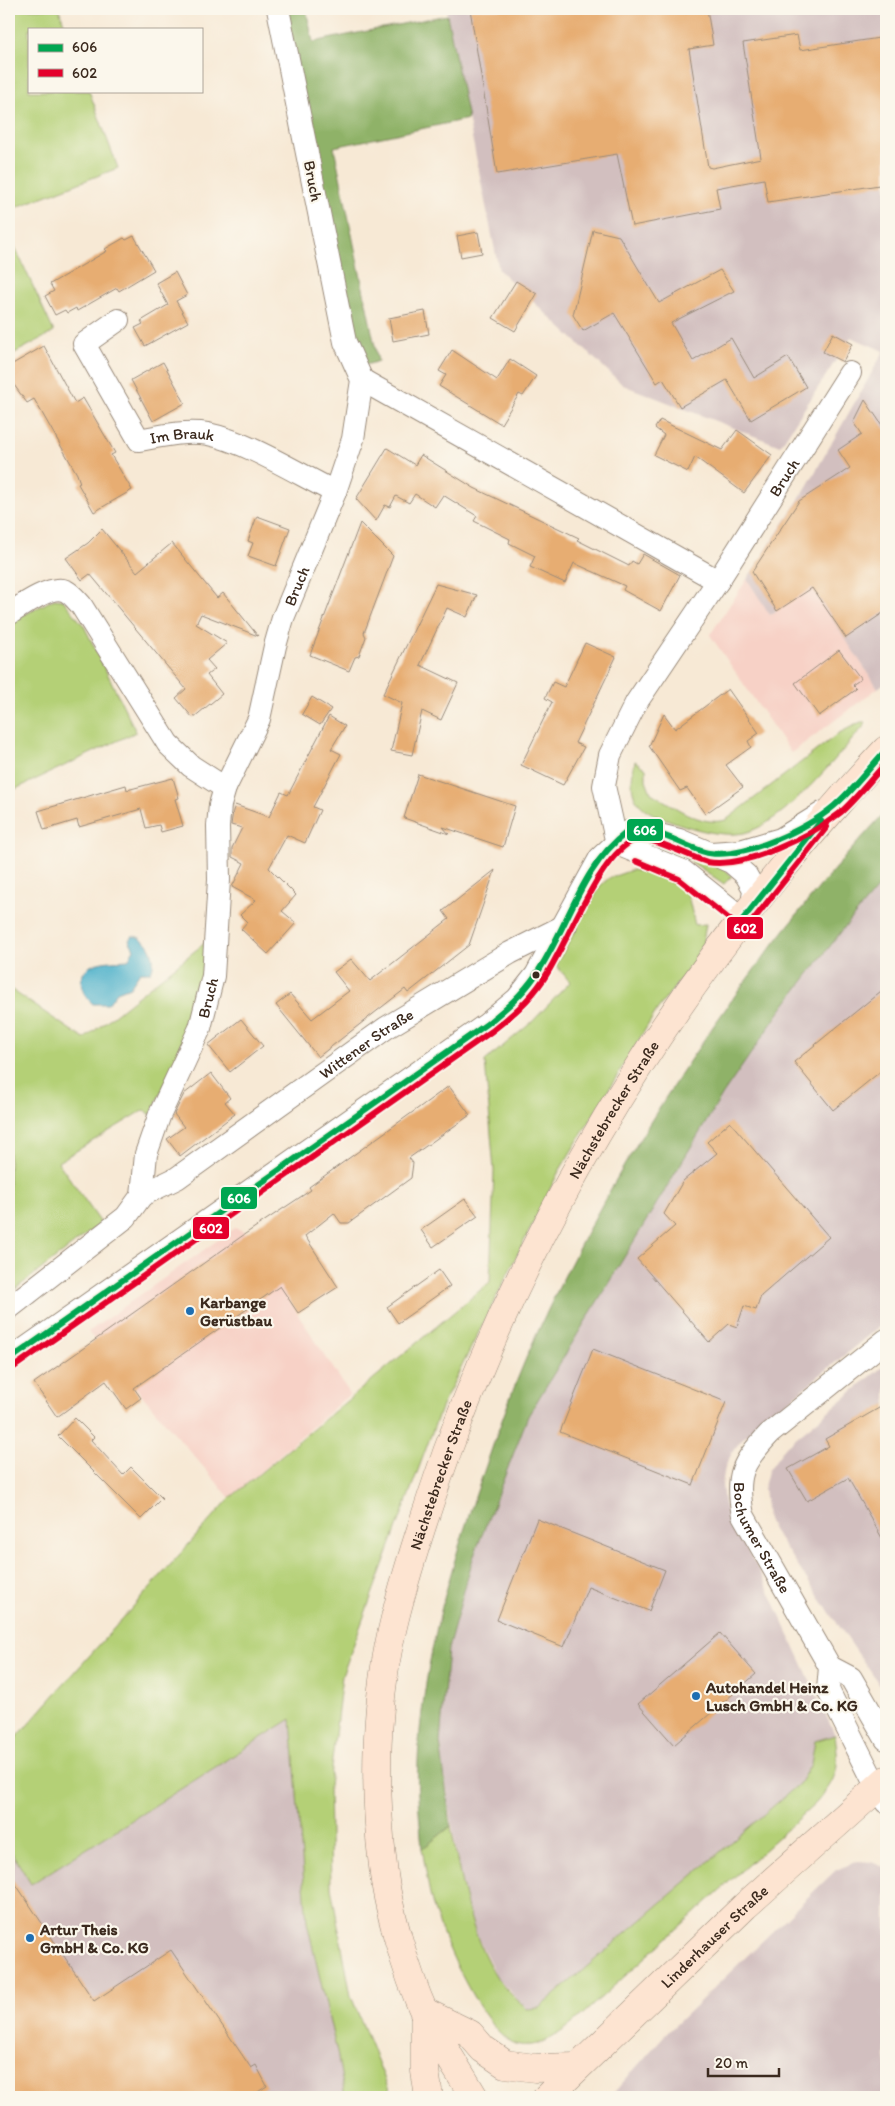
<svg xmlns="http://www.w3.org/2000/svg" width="895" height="2106" viewBox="0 0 895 2106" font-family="Itim,sans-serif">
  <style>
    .built { fill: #f7d1c6 }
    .industrial { fill: #d2bfbf }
    .green { fill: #b4d076; stroke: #787d4a }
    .forest { fill: #8fb267; stroke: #656e42 }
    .water { fill: #4bb0ca; stroke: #436d74 }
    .building { fill: #e7ad72 }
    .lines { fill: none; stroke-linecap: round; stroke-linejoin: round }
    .minor-casing { stroke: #998a7a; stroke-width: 24 }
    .secondary-casing { stroke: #998a7a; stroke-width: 29 }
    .minor { stroke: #fff; stroke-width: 22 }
    .secondary { stroke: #fde4d1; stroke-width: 28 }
    .bus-1-casing { stroke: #fbf7ec; stroke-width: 10 }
    .bus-2-casing { stroke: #fbf7ec; stroke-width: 10 }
    .bus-1 { stroke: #00a651; stroke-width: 6 }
    .bus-2 { stroke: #e4002b; stroke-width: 6 }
    .bus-dot { fill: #3b2a1e; stroke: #fbf7ec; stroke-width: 2 }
    .poi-dot { fill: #1f6fb2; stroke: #fbf7ec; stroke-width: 2 }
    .labels { text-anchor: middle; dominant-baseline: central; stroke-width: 4.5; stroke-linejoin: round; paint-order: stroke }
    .street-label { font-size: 16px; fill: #3b2a1e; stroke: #fbf7ec }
    .poi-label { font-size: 16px; font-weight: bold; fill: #3b2a1e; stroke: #fbf7ec; text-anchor: start }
    .line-badge { stroke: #fbf7ec; stroke-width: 2 }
    .badge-label { font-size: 14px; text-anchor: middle; font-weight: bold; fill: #fff }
  </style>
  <rect width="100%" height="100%" fill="#fbf7ec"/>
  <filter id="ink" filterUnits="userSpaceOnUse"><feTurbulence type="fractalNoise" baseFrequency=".02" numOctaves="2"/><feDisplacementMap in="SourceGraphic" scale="10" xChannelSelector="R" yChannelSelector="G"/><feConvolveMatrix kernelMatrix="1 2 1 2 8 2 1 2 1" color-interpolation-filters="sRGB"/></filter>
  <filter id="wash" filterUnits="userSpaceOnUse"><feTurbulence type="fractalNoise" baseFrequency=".0096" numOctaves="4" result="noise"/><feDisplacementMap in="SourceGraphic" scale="20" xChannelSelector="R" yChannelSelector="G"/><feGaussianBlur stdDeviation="1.12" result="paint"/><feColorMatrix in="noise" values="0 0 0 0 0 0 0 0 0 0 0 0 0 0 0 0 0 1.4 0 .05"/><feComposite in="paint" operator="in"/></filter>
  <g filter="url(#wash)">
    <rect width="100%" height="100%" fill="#f7e9d5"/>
    <!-- built -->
    <g class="built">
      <polygon points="747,579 771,615 811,587 878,688 791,753 710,635"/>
      <polygon points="235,1228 244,1231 350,1394 230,1498 88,1332"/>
    </g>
    <!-- industrial -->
    <g class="industrial">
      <polygon points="446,9 886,9 886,682 878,688 811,588 770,615 747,579 805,490 884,351 851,337 780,446 623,385 499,270"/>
      <polygon points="886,878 886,1321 742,1439 733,1451 725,1467 722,1485 724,1503 729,1518 763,1578 835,1735 815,1741 811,1765 799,1784 539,2008 527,2009 498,1979 477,1936 462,1890 440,1742 448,1649 473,1558 528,1416 723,1094 778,1014 844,928"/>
      <polygon points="886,1364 886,1686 881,1687 773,1530 767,1517 764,1487 768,1471 786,1446"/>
      <polygon points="291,1719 345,2097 9,2097 9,1848 31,1884"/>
      <polygon points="858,1861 871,1862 886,1868 886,2097 610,2097 663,2037 836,1870"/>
    </g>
    <!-- green -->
    <g class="green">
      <polygon points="9,9 59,9 66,29 29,29 29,91 89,91 118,168 9,210"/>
      <polygon points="9,234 54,332 9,356"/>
      <polygon points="54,599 63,600 84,626 136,732 9,792 9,623"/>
      <path d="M861,722H865V725C837,756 784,824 744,833C717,838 684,826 658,816C630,805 629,787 635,761L646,769V780L651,793C673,805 699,827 726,820L839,733Z"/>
      <polygon points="643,836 718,863 732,876 724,884 689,860 644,843"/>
      <polygon points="632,870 657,875 687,891 695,925 706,924 703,942 692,964 657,1010 558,1173 441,1408 342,1676 329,1786 331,1887 351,1996 392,2097 345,2097 338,2057 307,1922 291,1719 31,1884 9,1848 9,1746 230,1498 490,1282 494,1171 485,1061 532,1022 570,982 556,965 600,886 609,878"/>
      <polygon points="206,942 203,983 194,1016 151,1115 144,1110 58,1162 101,1223 9,1294 9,988 84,1039"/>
      <path d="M835,1735C840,1769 838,1778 815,1804L572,2024C557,2035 540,2048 520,2045C486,2040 443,1939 434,1909C428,1890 426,1869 422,1849L451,1826C460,1877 469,1935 498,1979C505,1990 518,2000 527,2009L539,2008L799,1784L811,1764L815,1741Z"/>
    </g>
    <!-- forest -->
    <g class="forest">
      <path d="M279,9H306L313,42L447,15L468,119L334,147L378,361C370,364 365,366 358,362Z"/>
      <path d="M886,811V878L844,928L778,1014L723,1094L528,1416L473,1558L448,1649L440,1742L451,1826L422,1849C420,1820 416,1790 418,1761C422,1664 450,1568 482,1477C498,1431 514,1384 534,1340C621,1148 743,966 886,811Z"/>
    </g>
    <!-- water -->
    <path class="water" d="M132,936C148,936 158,958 151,972H140L130,987L117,992L108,1004H93C82,995 75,978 89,967C99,960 117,961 128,960L134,949L129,940Z"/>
    <g id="blocks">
      <!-- building -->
      <g class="building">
        <polygon points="470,9 707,9 713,45 689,49 708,167 712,168 761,158 743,43 797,35 800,50 886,37 886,184 768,202 764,179 716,188 720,209 632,226 617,154 497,174"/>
        <polygon points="593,230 619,236 659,303 720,270 734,291 671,323 693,361 731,338 754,378 788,357 806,387 751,420 727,380 680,407 663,379 657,383 614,313 583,331 573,315"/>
        <polygon points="478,232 482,253 461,257 457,236"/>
        <polygon points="134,236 154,270 119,291 117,288 77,311 76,308 67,313 65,310 55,315 45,296 54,291 50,284 107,251 105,249 124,238 126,240"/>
        <polygon points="175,272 187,295 176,301 188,322 145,346 135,328 143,324 141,321 168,305 156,283"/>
        <polygon points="516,281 537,294 515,331 493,318"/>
        <polygon points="425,311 429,334 393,341 389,318"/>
        <polygon points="833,333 853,344 843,362 823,352"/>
        <polygon points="44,346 75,403 83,398 115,453 111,455 132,490 94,512 78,484 80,483 77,474 34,399 27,403 9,378 9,366"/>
        <polygon points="452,350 497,380 510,359 536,376 523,396 519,394 501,424 439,386 446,375 439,371"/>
        <polygon points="163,362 185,403 153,421 131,380"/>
        <polygon points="865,400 886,431 886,611 846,638 812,588 777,611 752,572 799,501 850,468 838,450 862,434 854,422"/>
        <polygon points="660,420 722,450 737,430 772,455 744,493 695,457 688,472 654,455 664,435 655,428"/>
        <polygon points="387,448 415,465 421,455 474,488 579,538 577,540 629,566 632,561 637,564 643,554 680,575 661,611 623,590 625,586 574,563 565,583 530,567 535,556 509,543 510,539 474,521 477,516 443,495 435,507 415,494 409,503 396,496 390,507 385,505 376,521 356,499"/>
        <polygon points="257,516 290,528 276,566 248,556 253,543 248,541"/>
        <polygon points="360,523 393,556 364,633 366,637 359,656 355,657 349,671 310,655"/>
        <polygon points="102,529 137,572 172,543 217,598 223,593 258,636 201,614 196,624 227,643 207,660 215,669 207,675 222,694 193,718 176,698 186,689 90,574 82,580 66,558 88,543"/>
        <polygon points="436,584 477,595 467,617 447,608 420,665 458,683 441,720 422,711 412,755 391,751 402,703 383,694"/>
        <polygon points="585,643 616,657 575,743 584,747 563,785 521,765 552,702 545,698 553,682 564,687"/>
        <polygon points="839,650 861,679 852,685 856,689 819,716 795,683"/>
        <polygon points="728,689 759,733 748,741 751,747 726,765 743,787 705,814 687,788 680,791 649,746 664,714 675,729"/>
        <polygon points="312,697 331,709 320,725 302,714"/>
        <polygon points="329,716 345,726 331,749 341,754 313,807 320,810 305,843 287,835 269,868 296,895 282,911 296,923 268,954 241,929 247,922 240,915 256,900 232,887 244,863 232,857 232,848 242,828 231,825 233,811 235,805 269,817 281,792 288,795"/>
        <polygon points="418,774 515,806 503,847 443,827 449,834 404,818"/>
        <polygon points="173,778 179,798 175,799 183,826 161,832 159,825 146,828 141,809 79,827 77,820 44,830 38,811 126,785 127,790"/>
        <polygon points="495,870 469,945 408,993 405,989 318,1057 276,1005 290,994 312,1019 349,991 334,972 351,959 370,981 449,919 443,911"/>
        <polygon points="886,987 886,1067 833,1110 794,1062"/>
        <polygon points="241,1019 263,1046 230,1072 208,1045"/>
        <polygon points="211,1073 230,1098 225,1102 235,1114 180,1156 167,1139 184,1127 174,1114 184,1094"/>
        <polygon points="449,1086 470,1115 409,1158 413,1163 411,1178 349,1223 341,1223 334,1213 305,1236 338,1287 298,1313 280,1286 134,1388 141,1398 126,1409 106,1381 57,1417 34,1383 245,1234 311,1190 309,1187"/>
        <polygon points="730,1122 829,1237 761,1296 756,1310 744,1306 737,1327 729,1324 709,1342 637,1259 675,1226 664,1214 683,1181 717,1153 707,1142"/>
        <polygon points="465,1199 478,1216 433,1247 421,1230"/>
        <polygon points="439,1270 450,1286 398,1323 387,1307"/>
        <polygon points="593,1349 726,1402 693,1485 560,1432"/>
        <polygon points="886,1404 886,1545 848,1478 807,1501 788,1469 829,1446 825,1439"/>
        <polygon points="75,1418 94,1437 91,1440 123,1475 131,1467 162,1498 141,1519 58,1436"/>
        <polygon points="537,1519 665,1570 649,1611 588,1587 564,1647 497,1620"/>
        <polygon points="720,1633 756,1674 674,1745 638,1704"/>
        <polygon points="9,1874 94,2001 171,1950 251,2068 256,2065 267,2086 250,2097 9,2097"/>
      </g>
    </g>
  </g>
  <g filter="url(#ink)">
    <use href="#blocks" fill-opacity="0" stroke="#998a7a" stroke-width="1"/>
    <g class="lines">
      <!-- minor casing -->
      <g class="minor-casing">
        <g id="minor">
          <path id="s1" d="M118,320L84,344L139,440C161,436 186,430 208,434C248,442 298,474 335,492"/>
          <polyline points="362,380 718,581"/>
          <path d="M9,614C21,606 52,584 66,591C72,594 77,601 81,605L168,744L191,766L225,788"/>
          <path id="s2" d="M617,844L604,786L610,755L636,703L718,581L850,373"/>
          <polyline points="617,844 683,871 743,919"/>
          <polyline points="711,853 740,851 781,839 824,812"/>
          <path id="s3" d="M142,1195L177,1178L386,1028L510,953L566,925"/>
          <path id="s4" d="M9,1308L126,1217L142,1195L146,1154L160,1114L200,1028L213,976L219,880L218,826L220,805L225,788L259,719L275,646L283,618L335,492L353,439L362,380L345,342L278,9"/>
          <path id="s5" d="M886,1340L769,1434C742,1463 735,1475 743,1515L830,1667L851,1678L886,1739"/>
          <polyline points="9,1360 487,1024 517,999 536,975 600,858 628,832 639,830 679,840 731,862 746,875 754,889 752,907"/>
          <polyline points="830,1667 828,1690 877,1788 886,1802"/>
        </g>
      </g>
      <!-- secondary casing -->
      <g class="secondary-casing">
        <g id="secondary">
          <polyline points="425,2012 470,2034 483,2049 505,2064 535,2068 577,2067"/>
          <polyline points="425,2014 425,2071 429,2097"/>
          <path id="s6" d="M474,2097C458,2069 438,2041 424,2012C407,1974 387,1907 383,1866C373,1785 375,1697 395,1618C409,1562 428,1506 447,1452C543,1189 695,954 886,750"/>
          <path id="s7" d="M547,2097L745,1906L886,1780"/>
        </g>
      </g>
      <!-- minor -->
      <use href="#minor" class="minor"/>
      <!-- secondary -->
      <use href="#secondary" class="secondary"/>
      <!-- bus-1 casing -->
      <g class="bus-1-casing">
        <g id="bus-1">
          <polyline points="743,919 821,821"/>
          <path d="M9,1360L487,1024C505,1009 522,995 535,976C567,931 580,867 626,833C645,820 690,850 709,853C745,859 808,828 834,806C853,790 869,768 886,750"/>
        </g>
      </g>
      <!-- bus-2 casing -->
      <g class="bus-2-casing">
        <g id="bus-2">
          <polyline points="636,861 679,879 738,926 745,928 750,924 827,827"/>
          <path d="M14,1367L492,1031C511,1016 529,1001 543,980C567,945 596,861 632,841C646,832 691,858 707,862C745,869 811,836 840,813C857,798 871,779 886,763"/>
        </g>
      </g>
      <!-- bus-1 -->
      <use href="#bus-1" class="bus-1"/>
      <!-- bus-2 -->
      <use href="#bus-2" class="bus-2"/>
    </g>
  </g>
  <!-- markers -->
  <circle class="bus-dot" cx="536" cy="975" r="4.5"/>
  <g class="poi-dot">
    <circle cx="190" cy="1311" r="5"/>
    <circle cx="696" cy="1696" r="5"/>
    <circle cx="30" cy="1938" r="5"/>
  </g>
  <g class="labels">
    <!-- street labels -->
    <g class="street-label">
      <text transform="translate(313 181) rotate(79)">Bruch</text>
      <text stroke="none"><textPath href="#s1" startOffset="196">Im Brauk</textPath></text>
      <text stroke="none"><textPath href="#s2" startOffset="419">Bruch</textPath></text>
      <text stroke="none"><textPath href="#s4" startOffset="812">Bruch</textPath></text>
      <text stroke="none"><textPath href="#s4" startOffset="385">Bruch</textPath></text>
      <text stroke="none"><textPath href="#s3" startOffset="271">Wittener Straße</textPath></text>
      <text stroke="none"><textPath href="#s6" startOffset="1056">Nächstebrecker Straße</textPath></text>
      <text stroke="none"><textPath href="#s6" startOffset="651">Nächstebrecker Straße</textPath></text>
      <text stroke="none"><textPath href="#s5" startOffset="268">Bochumer Straße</textPath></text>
      <text stroke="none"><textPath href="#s7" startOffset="232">Linderhauser Straße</textPath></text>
    </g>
    <!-- poi labels -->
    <g class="poi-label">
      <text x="200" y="1302">Karbange<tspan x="200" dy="18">Gerüstbau</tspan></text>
      <text x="706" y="1687">Autohandel Heinz<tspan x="706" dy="18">Lusch GmbH &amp; Co. KG</tspan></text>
      <text x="40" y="1929">Artur Theis<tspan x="40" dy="18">GmbH &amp; Co. KG</tspan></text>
    </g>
  </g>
  <g class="line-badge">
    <rect x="626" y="818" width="38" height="24" rx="5" fill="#00a651"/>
    <rect x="726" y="916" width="38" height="24" rx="5" fill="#e4002b"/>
    <rect x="220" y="1186" width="38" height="24" rx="5" fill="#00a651"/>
    <rect x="192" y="1216" width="38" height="24" rx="5" fill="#e4002b"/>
  </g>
  <g class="badge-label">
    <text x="645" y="835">606</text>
    <text x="745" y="933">602</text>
    <text x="239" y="1203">606</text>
    <text x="211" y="1233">602</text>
  </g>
  <!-- margin -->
  <rect width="895" height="2106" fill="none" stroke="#fbf7ec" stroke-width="30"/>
  <!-- legend -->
  <rect x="28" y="28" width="175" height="65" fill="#fbf7ec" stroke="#aea59a"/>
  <rect x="38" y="44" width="25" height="8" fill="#00a651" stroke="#aea59a"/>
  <text x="72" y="52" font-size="15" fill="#3b2a1e">606</text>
  <rect x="38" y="69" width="25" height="8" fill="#e4002b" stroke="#aea59a"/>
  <text x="72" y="78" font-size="15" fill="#3b2a1e">602</text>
  <!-- scale -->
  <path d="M708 2068v8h71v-8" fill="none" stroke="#3b2a1e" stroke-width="2.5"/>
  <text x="715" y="2068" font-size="15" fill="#3b2a1e" stroke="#fbf7ec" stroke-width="4" paint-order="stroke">20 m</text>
</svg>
